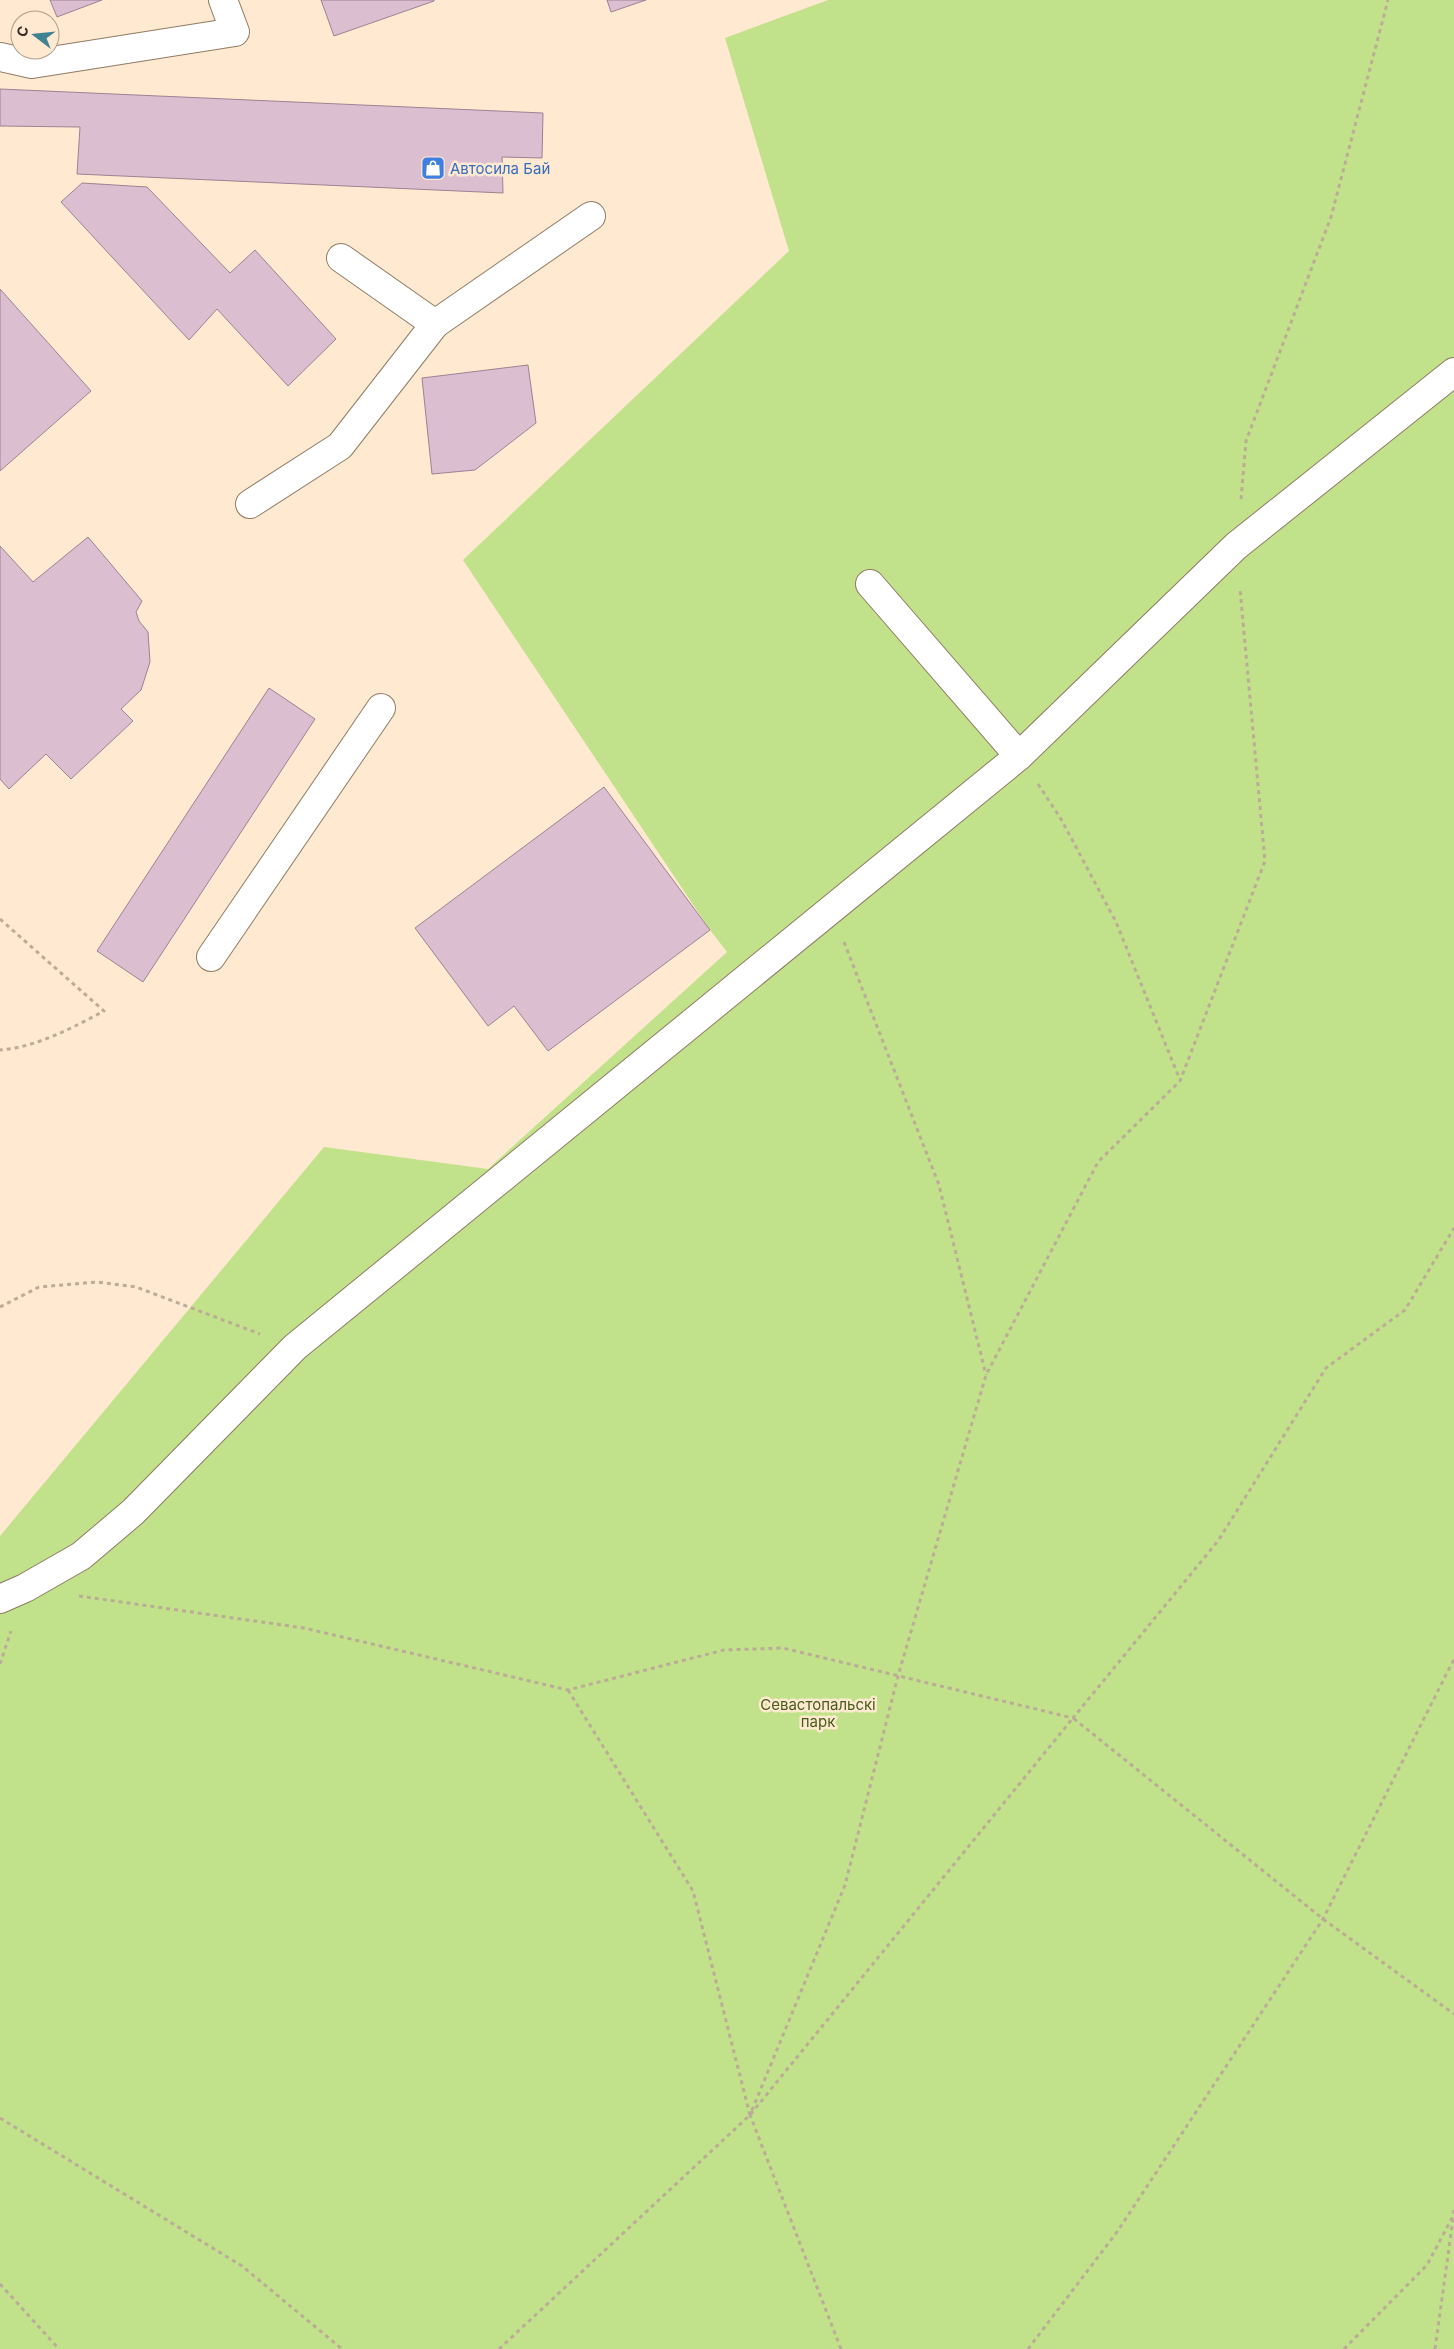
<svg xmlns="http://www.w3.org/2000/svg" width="1454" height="2349" viewBox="0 0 1454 2349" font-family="Inter,sans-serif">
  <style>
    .green { fill: #c1e28a }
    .building { fill: #dbbed0; stroke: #9d8293 }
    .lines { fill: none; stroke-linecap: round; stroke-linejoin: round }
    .minor-casing { stroke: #8f7b64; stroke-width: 30 }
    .path { stroke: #bcab97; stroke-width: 3; stroke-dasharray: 4 4; stroke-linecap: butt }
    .minor { stroke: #fff; stroke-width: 28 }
    .labels { text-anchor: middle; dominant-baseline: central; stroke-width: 5; stroke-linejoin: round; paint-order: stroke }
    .shop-label { font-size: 15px; fill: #366cbe; stroke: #ffe9d0; text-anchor: start }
    .park-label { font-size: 15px; fill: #475c1b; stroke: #ffe9d0 }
  </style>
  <rect width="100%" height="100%" fill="#ffe9d0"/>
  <!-- green -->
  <polygon class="green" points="828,0 1454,0 1454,2349 0,2349 0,1536 324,1147 488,1169 727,952 710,930 463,560 789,251 725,38"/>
  <!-- building -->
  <g class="building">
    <polygon points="50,0 102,0 57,17"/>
    <polygon points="321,0 434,0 434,1 334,36"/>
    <polygon points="607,0 646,0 611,12"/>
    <polygon points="0,89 543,113 542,158 502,157 503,193 77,174 80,127 0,126"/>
    <polygon points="82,183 147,187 230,273 255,250 336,339 288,386 217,309 189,340 61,202"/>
    <polygon points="0,289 91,391 0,471"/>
    <polygon points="528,365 536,423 475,470 432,474 422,378"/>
    <polygon points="88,537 142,601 136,612 139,621 148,632 150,662 141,690 121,709 133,721 71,779 46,754 9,789 0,779 0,546 33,582"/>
    <polygon points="269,688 315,719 143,982 97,951"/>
    <polygon points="604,787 710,930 548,1051 514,1006 488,1026 415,928"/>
  </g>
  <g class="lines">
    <!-- minor casing -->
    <g class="minor-casing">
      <g id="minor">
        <polyline points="0,57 32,64 235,32 223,0"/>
        <polyline points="435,324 591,216"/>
        <polyline points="250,504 340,446 435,324 341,258"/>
        <polyline points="870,584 1019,756"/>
        <polyline points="211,957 381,708"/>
        <polyline points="0,1599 25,1588 81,1556 133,1512 295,1347 1019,756 1236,546 1454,372"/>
      </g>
    </g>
    <!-- path -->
    <g class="path">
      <polyline points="1241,499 1246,441 1331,217 1388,0"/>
      <polyline points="1038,784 1061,819 1116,922 1180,1080"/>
      <path d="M0,919L104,1011C72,1028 37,1047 0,1050"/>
      <polyline points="844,942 939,1185 986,1375"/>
      <polyline points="0,1307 39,1287 97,1282 136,1287 260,1334"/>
      <polyline points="79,1596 304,1628 568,1690 724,1650 783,1648 1073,1718 1218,1541 1326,1368 1405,1310 1454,1228"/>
      <polyline points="0,1664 11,1631"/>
      <polyline points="568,1690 693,1891 750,2115"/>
      <polyline points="0,2118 242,2266 342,2349"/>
      <polyline points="0,2284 59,2349"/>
      <polyline points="499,2349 750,2115 1073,1718 1323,1919 1454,2014"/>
      <polyline points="841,2349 750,2115 845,1885 898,1676 986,1375 1098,1162 1180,1081 1265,861 1240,589"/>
      <polyline points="1028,2349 1117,2232 1323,1919 1454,1659"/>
      <polyline points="1344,2349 1427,2265 1453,2216 1454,2210"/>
      <polyline points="1435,2349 1453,2219"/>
    </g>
    <!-- minor -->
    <use href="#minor" class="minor"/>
  </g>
  <!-- icons -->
  <defs>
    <g id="shop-square" transform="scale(1.25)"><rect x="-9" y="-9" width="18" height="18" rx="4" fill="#3f7fe0" stroke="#ffe9d0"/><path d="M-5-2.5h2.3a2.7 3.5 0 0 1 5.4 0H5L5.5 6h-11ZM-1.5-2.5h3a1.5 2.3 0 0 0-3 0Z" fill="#fff"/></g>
  </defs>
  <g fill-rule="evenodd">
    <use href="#shop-square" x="433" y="168"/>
  </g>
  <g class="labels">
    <!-- shop labels -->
    <g class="shop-label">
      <text x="450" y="168">Автосила Бай</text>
    </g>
    <!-- park labels -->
    <g class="park-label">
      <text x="818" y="1704">Севастопальскі<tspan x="818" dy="17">парк</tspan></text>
    </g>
  </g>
  <!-- north arrow -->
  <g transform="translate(35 35) rotate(286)"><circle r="24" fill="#ffe9d0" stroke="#ae9e8b"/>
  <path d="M0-4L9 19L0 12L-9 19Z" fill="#418194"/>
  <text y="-8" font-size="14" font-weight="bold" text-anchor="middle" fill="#352d24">С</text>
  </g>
</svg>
